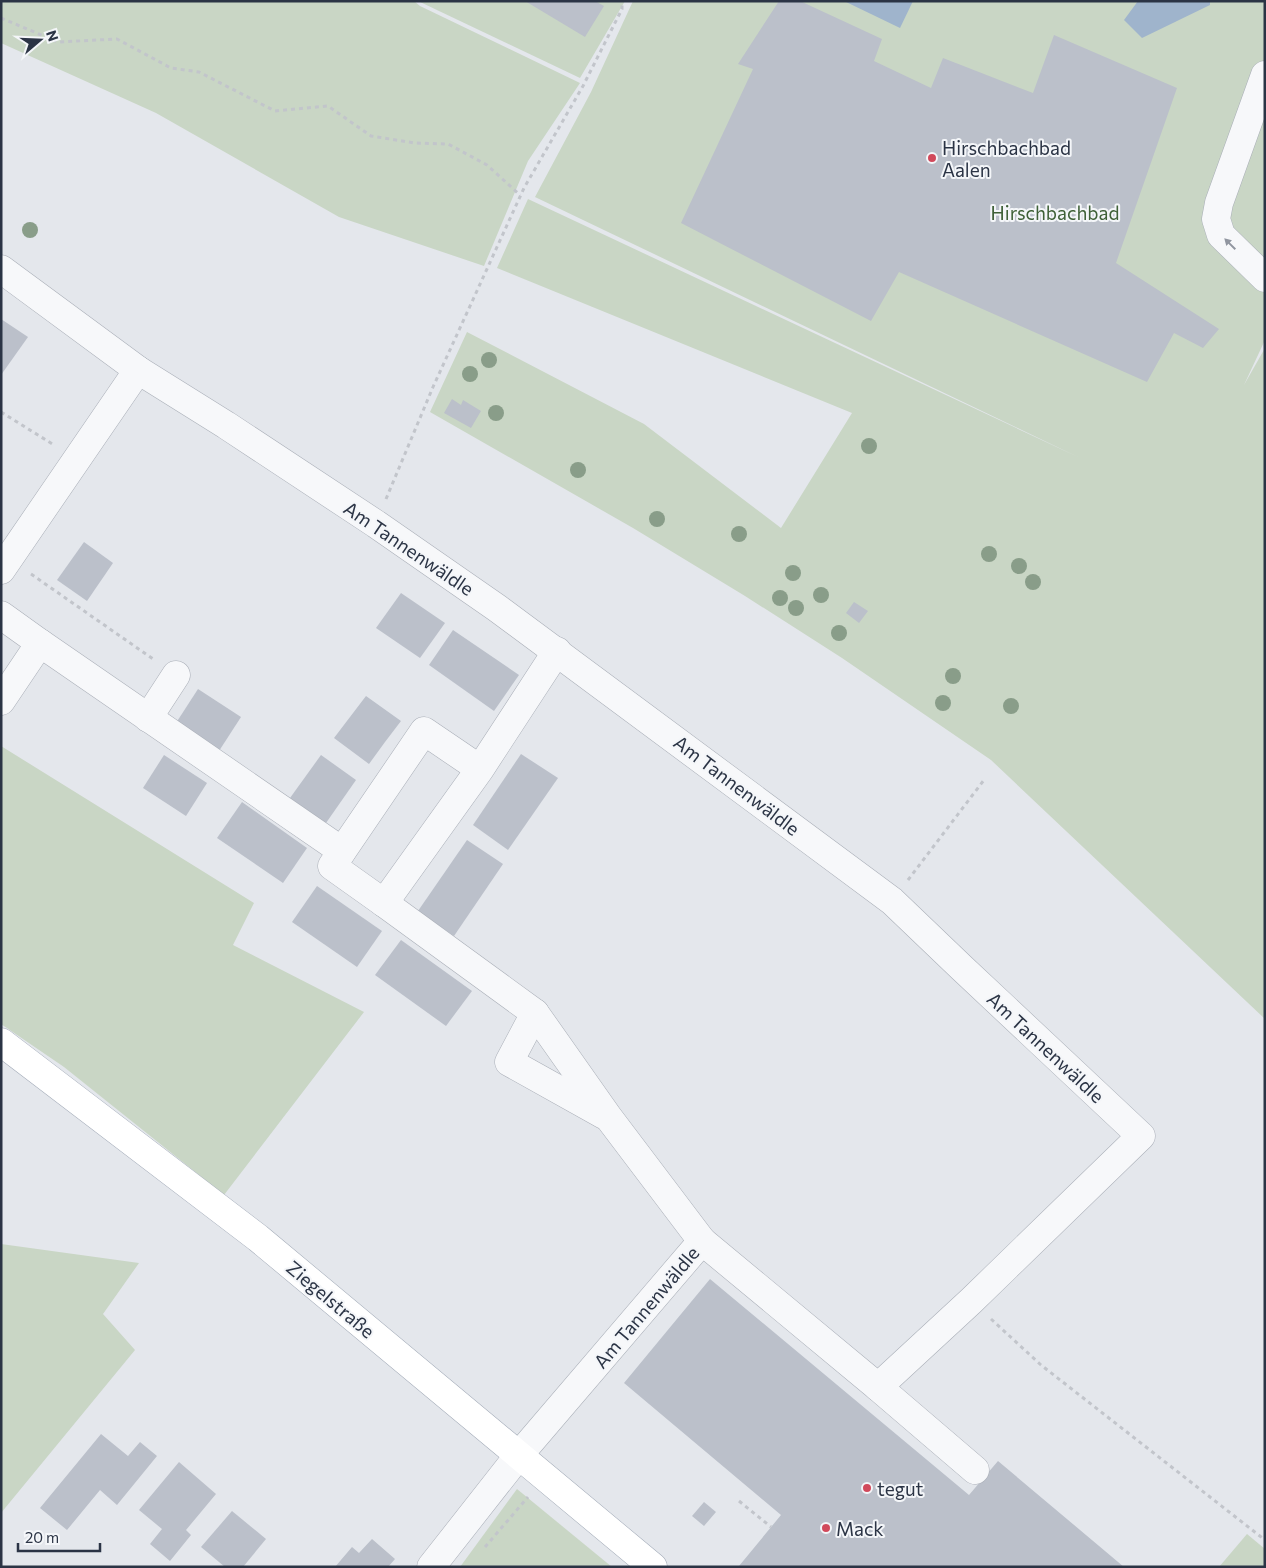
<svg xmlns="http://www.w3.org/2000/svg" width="1266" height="1568" viewBox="0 0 1266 1568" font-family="Commissioner,sans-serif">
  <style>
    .green { fill: #c9d6c5 }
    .water { fill: #9fb4cc }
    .building { fill: #bbc0ca }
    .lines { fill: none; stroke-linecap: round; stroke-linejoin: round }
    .minor-casing { stroke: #a9aeb7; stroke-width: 29 }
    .major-casing { stroke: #a3abb8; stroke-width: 29 }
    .path { stroke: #c2c5cb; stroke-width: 3; stroke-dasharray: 4 4; stroke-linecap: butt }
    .minor { stroke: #f7f8fa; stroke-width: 28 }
    .major { stroke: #fff; stroke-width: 28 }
    .tree { fill: #899d89 }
    .oneway { fill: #9196a0 }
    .poi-dot { fill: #d1495b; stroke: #f4f6f9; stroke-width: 2 }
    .labels { text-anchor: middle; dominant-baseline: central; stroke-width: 4; stroke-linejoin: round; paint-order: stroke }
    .poi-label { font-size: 19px; fill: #2b3445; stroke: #f4f6f9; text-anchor: start }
    .park-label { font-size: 19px; fill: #3f6138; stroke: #f4f6f9 }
    .street-label { font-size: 19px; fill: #2b3445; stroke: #f4f6f9 }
  </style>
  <rect width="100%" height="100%" fill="#e4e7ec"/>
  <!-- green -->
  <g class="green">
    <polygon points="1,1 414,1 420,6 580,83 528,161 484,266 339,217 156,113 1,43"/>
    <polygon points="418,1 625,1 580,78"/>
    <polygon points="633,1 1265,1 1265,340 1244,385 1265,348 1265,1019 991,760 842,658 745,596 633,528 430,412 467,332 644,424 781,528 852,413 497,268 528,199 1078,457 535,197 591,92"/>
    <polygon points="1,746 254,903 233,945 364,1012 224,1195 64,1067 1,1024"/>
    <polygon points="1,1244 139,1263 103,1314 135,1350 1,1513"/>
    <polygon points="517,1489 612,1567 460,1567"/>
    <polygon points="1247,1534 1265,1549 1265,1567 1219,1567"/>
  </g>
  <!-- water -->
  <g class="water">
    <polygon points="844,1 913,1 900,28"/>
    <polygon points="1138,1 1210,1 1210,5 1142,38 1124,20"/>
  </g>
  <!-- building -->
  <g class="building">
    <polygon points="525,1 595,1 604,6 585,37"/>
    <polygon points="779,1 800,1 882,39 874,61 931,88 943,58 1033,93 1054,35 1177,88 1116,263 1219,329 1203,348 1174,333 1147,382 899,272 871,321 681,223 753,69 738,64"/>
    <polygon points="1,319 28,337 1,375"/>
    <polygon points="452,399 461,405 463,400 481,411 471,428 444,413"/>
    <polygon points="84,542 113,563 87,601 57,580"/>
    <polygon points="401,593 445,623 420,658 376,628"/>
    <polygon points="854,602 868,611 859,623 846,613"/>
    <polygon points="453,630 519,675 494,711 429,665"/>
    <polygon points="198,689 241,717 219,751 176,723"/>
    <polygon points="366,696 401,721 385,742 381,739 385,742 369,764 334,738"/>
    <polygon points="521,754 558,778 508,850 473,825"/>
    <polygon points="164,755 207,783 186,816 143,788"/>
    <polygon points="321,755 356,780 326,823 290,798"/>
    <polygon points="242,802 307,848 283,883 217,838"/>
    <polygon points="467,840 503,864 454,936 418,911"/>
    <polygon points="317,886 382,931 357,967 292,922"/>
    <polygon points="401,940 472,991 446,1026 375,975"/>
    <polygon points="710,1279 969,1495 998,1461 1124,1567 740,1567 739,1566 781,1515 624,1383"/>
    <polygon points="101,1434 128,1456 140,1442 157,1456 117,1505 100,1490 67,1530 40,1508"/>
    <polygon points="179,1462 216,1494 186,1530 191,1535 170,1561 150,1544 162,1529 139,1510"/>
    <polygon points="704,1502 716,1512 704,1526 692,1516"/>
    <polygon points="232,1511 266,1539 243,1567 225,1567 201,1547"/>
    <polygon points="372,1539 395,1559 388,1567 335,1567 352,1547 359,1553"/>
  </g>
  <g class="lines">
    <!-- minor casing -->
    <g class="minor-casing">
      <g id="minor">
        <polyline points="1265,75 1219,203 1216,219 1221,235 1265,278"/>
        <polyline points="1,269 138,370 226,425 376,524 497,608 892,901 962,968 1141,1136 971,1301 878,1387 702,1241 519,1455 431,1567"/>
        <polyline points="1,570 138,370"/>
        <polyline points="1,615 40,643 1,701"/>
        <polyline points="40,643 342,851"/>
        <polyline points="148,718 176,675"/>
        <polyline points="480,769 424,731 332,866 384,903 480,769 557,651"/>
        <polyline points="384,903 535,1013 609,1118 702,1241"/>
        <polyline points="535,1013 509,1062 604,1115"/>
        <polyline points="878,1387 975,1470"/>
      </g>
    </g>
    <!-- major casing -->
    <g class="major-casing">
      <polyline id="major" points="1,1042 258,1238 653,1567"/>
    </g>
    <!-- path -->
    <g class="path">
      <polyline points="1,18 58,42 117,39 171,68 199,72 275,111 328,106 371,136 415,143 448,144 487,165 520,195"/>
      <polyline points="1,412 54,445"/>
      <polyline points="386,499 433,387 524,188 583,86 622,9 622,1"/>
      <polyline points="31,574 153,659"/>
      <polyline points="908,880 984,780"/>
      <polyline points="991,1319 1041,1365 1265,1540"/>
      <polyline points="739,1501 771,1527"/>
      <polyline points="485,1547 528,1497"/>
    </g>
    <!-- minor -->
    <use href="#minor" class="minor"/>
    <!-- major -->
    <use href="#major" class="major"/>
  </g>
  <!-- trees -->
  <g class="tree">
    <circle cx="30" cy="230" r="8"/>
    <circle cx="489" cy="360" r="8"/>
    <circle cx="470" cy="374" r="8"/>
    <circle cx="496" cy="413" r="8"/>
    <circle cx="869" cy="446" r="8"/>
    <circle cx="578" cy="470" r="8"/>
    <circle cx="657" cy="519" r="8"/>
    <circle cx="739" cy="534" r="8"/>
    <circle cx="989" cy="554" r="8"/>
    <circle cx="1019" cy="566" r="8"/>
    <circle cx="793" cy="573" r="8"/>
    <circle cx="1033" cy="582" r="8"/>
    <circle cx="821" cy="595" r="8"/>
    <circle cx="780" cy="598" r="8"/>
    <circle cx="796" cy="608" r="8"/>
    <circle cx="839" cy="633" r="8"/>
    <circle cx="953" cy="676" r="8"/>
    <circle cx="943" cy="703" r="8"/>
    <circle cx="1011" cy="706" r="8"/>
  </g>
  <!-- one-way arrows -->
  <defs><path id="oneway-solid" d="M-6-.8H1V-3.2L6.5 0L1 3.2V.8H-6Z" transform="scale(1.25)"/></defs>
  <use class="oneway" href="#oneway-solid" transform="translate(1230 244) rotate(-135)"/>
  <!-- markers -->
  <g class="poi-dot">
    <circle cx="932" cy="158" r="5"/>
    <circle cx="867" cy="1488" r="5"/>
    <circle cx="826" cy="1528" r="5"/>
  </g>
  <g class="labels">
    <!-- poi labels -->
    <g class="poi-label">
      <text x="942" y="147">Hirschbachbad<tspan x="942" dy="22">Aalen</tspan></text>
      <text x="877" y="1488">tegut</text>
      <text x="836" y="1528">Mack</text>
    </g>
    <!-- park labels -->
    <g class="park-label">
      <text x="1055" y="212">Hirschbachbad</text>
    </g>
    <!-- street labels -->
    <g class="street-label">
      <text transform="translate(409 548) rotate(34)">Am Tannenwäldle</text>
      <text transform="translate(737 785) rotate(37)">Am Tannenwäldle</text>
      <text transform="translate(1046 1047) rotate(43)">Am Tannenwäldle</text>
      <text transform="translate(331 1299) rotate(40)">Ziegelstraße</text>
      <text transform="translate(646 1307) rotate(-50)">Am Tannenwäldle</text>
    </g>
  </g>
  <!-- border -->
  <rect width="1266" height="1568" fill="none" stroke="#2b3445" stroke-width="5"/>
  <!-- north arrow -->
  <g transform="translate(40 40) rotate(71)" stroke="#f4f6f9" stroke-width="4" paint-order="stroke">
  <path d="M0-4L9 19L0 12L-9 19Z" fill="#2b3445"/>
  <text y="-8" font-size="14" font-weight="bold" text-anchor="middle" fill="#2b3445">N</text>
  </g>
  <!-- scale -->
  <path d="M18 1543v8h82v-8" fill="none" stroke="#2b3445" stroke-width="2.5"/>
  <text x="25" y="1543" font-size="15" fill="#2b3445" stroke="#f4f6f9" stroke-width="4" paint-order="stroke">20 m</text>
</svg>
